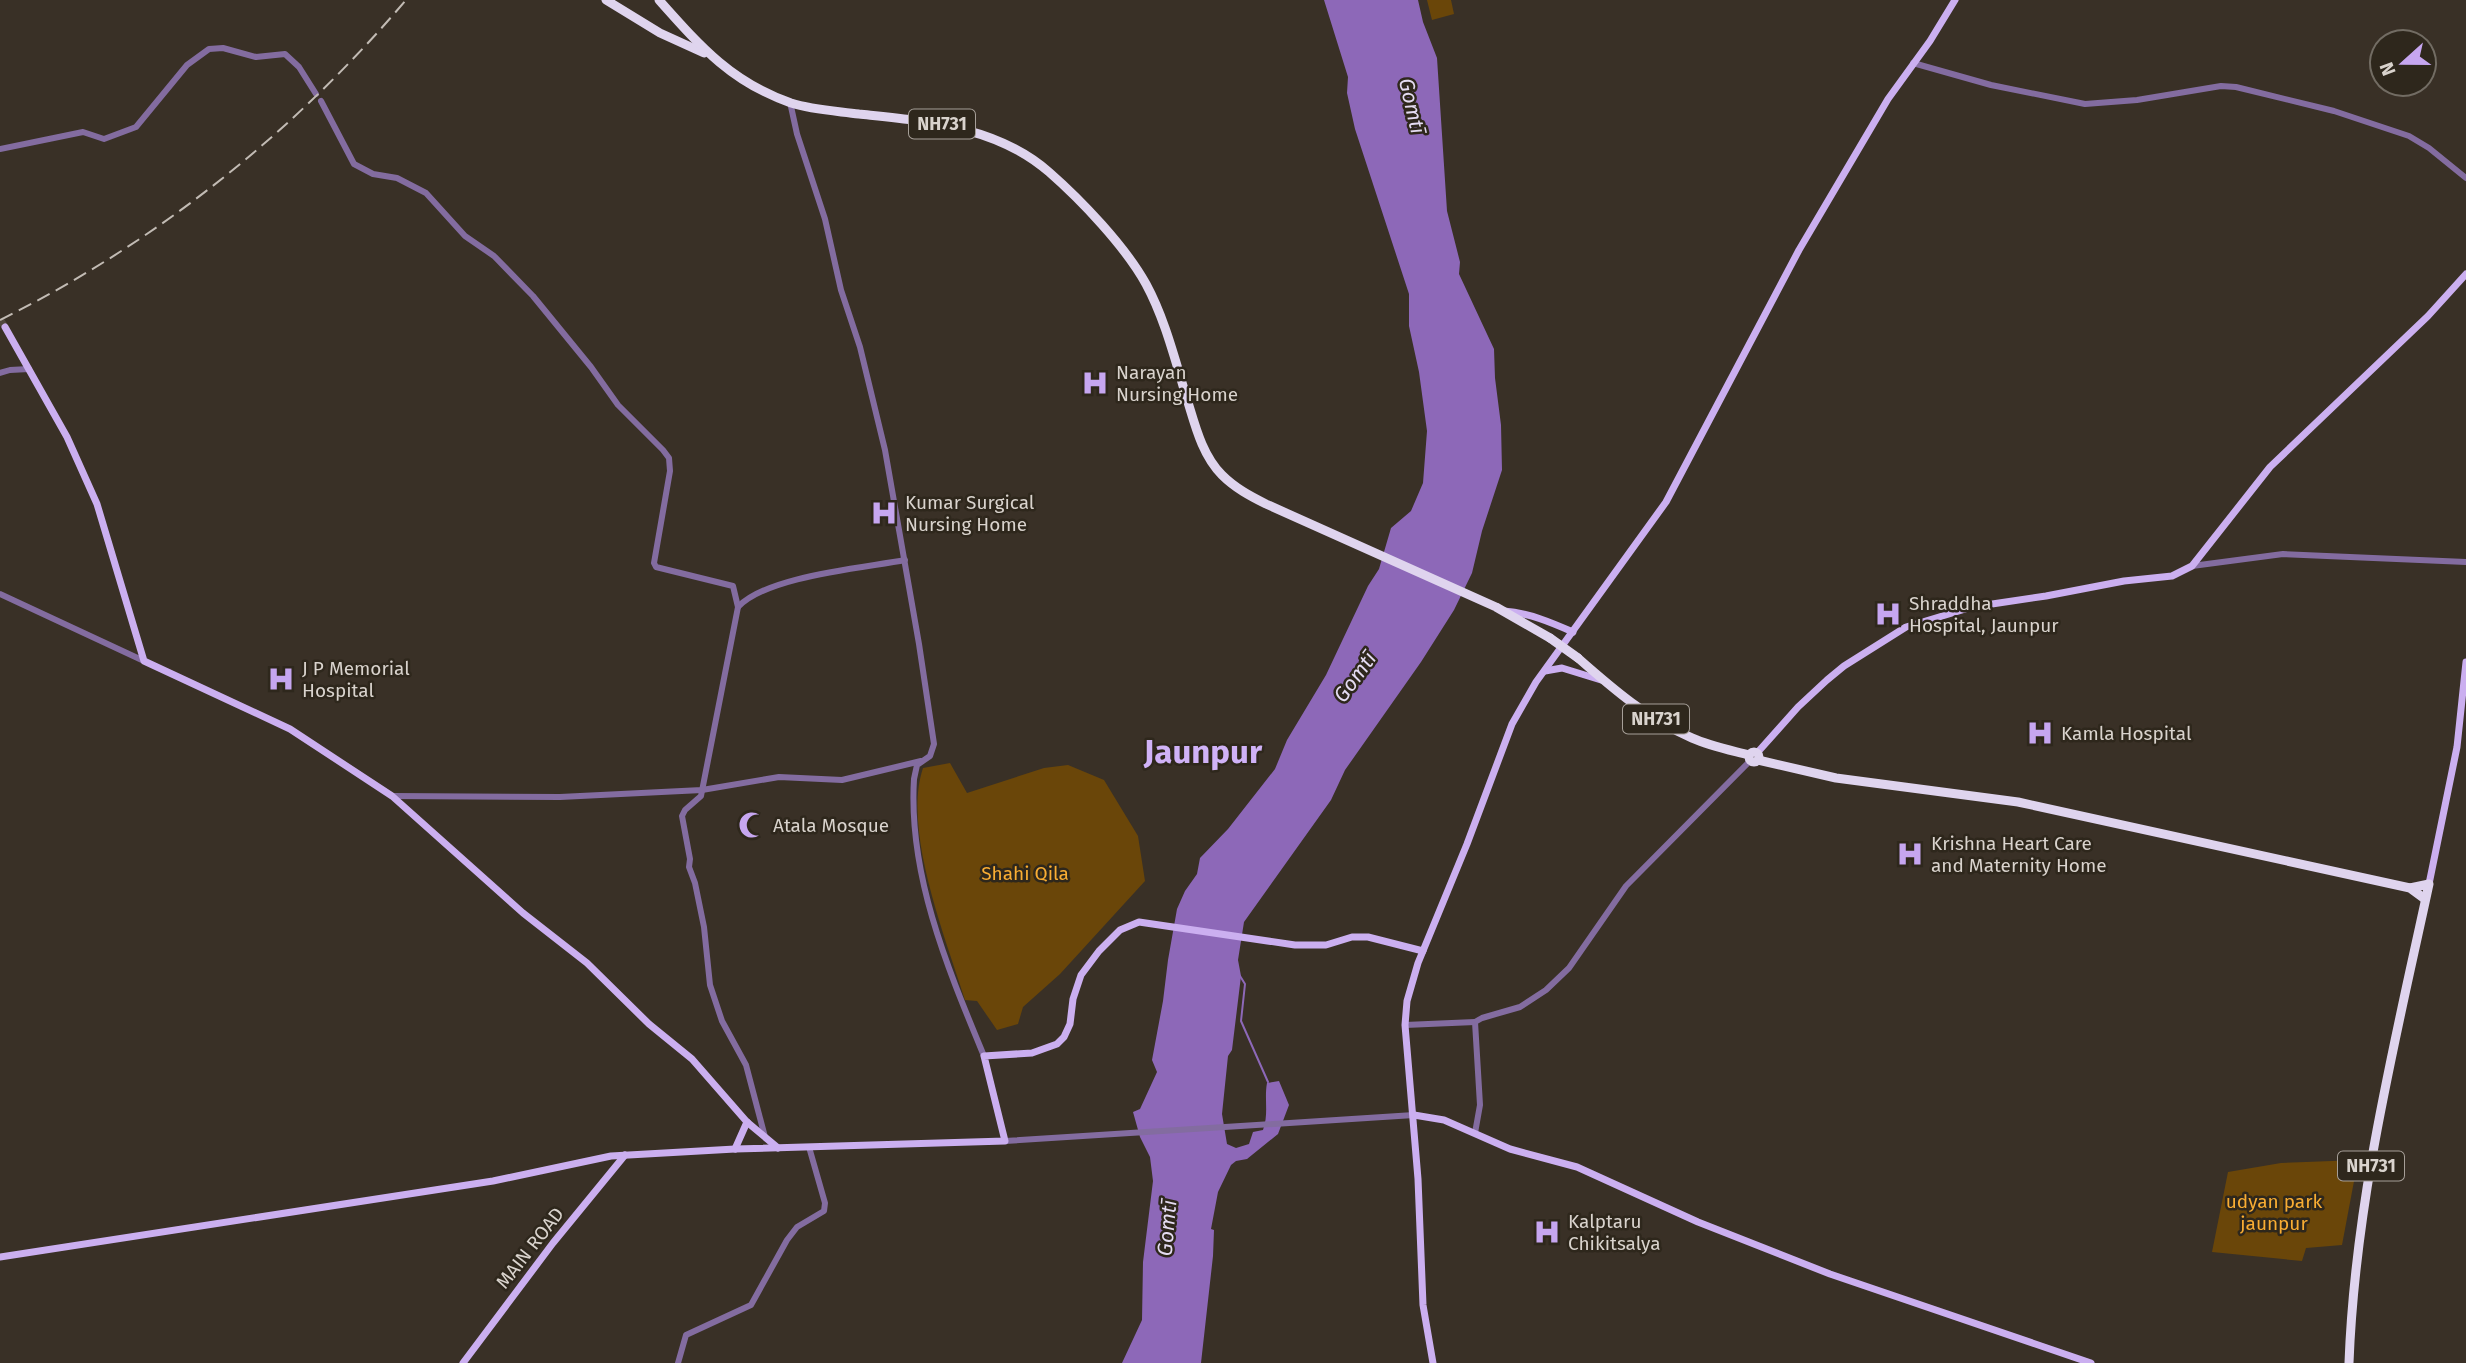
<svg xmlns="http://www.w3.org/2000/svg" width="2466" height="1363" viewBox="0 0 2466 1363" font-family="'Fira Sans',sans-serif">
  <style>
    .green { fill: #6a4609 }
    .water { fill: #8d68b8 }
    .lines { fill: none; stroke-linecap: round; stroke-linejoin: round }
    .stream { stroke: #8d68b8; stroke-width: 2 }
    .major-tunnel { stroke: #51483f; stroke-width: 7; stroke-dasharray: 7 3.5; stroke-linecap: butt }
    .minor { stroke: #836ca0; stroke-width: 6 }
    .major { stroke: #cbaff0; stroke-width: 7 }
    .highway { stroke: #dfd4ee; stroke-width: 9 }
    .rail { stroke: #c2bbb4; stroke-width: 2; stroke-dasharray: 14 7; stroke-linecap: butt }
    .highway-bridge { stroke: #dfd4ee; stroke-width: 9 }
    .labels { text-anchor: middle; dominant-baseline: central; stroke-width: 5; stroke-linejoin: round; paint-order: stroke }
    .shield { fill: #2e271c; stroke: #a69f98; stroke-width: 2 }
    .shield-label { font-size: 18px; font-weight: bold; fill: #d9d3cd }
    .poi-label { font-size: 19px; fill: #d9d3cd; stroke: #2e271c; text-anchor: start }
    .park-label { font-size: 19px; fill: #f9ad33; stroke: #2e271c }
    .street-label { font-size: 19px; fill: #d9d3cd; stroke: #2e271c }
    .water-label { font-size: 21px; font-style: italic; fill: #e5dcf2; stroke: #2e271c }
    .town-label { font-size: 33px; font-weight: bold; fill: #d0b2f7; stroke: #2e271c }
  </style>
  <rect width="100%" height="100%" fill="#393026"/>
  <!-- green -->
  <g class="green">
    <polygon points="1427,0 1451,0 1454,14 1432,20"/>
    <path d="M950,763L967,793L1044,768L1068,765L1104,780L1138,836L1145,881L1060,974L1023,1007L1018,1024L997,1030L977,1001L965,1000C946,939 902,830 923,768Z"/>
    <polygon points="2358,1160 2342,1245 2306,1248 2302,1261 2212,1252 2228,1172 2281,1163"/>
  </g>
  <!-- water -->
  <path class="water" d="M1324,0H1418L1423,22L1437,58L1447,211L1460,262L1459,274L1494,349L1495,378L1501,425L1502,470L1482,531L1472,573L1454,610L1421,662L1345,770L1331,800L1244,922L1238,960L1241,976L1232,1050L1228,1056L1222,1114L1227,1144L1236,1148L1249,1144L1253,1132L1263,1130C1269,1114 1264,1099 1267,1083L1279,1081L1289,1105L1278,1134L1247,1159L1236,1161L1231,1165L1218,1192L1211,1229L1214,1230L1213,1256L1201,1363H1122L1142,1320L1143,1262L1153,1181L1150,1157L1140,1137L1133,1112L1140,1109L1157,1072L1152,1060L1163,1001L1168,960L1177,909L1185,891L1197,874L1200,858L1228,829L1275,769L1287,740L1326,675L1368,586L1379,569L1391,528L1411,511L1423,483L1427,431L1419,372L1409,326V294L1355,129L1347,93L1348,77Z"/>
  <g class="lines">
    <!-- stream -->
    <polyline class="stream" points="1240,976 1245,984 1241,1021 1268,1082"/>
    <!-- major-tunnel -->
    <polyline class="major-tunnel" points="0,319 5,327"/>
    <!-- minor -->
    <g class="minor">
      <polyline points="1913,63 1991,85 2085,104 2137,100 2221,86 2236,87 2334,111 2409,136 2429,148 2466,178"/>
      <polyline points="321,101 354,164 373,174 397,178 426,193 465,236 494,256 533,296 591,367 618,405 663,450 669,458 670,471 654,563 656,567 733,586 738,607"/>
      <path d="M790,102L797,134L825,219L841,290L860,347L885,450L919,644L934,744L930,756L917,765L914,779C908,875 948,969 984,1056"/>
      <polyline points="0,149 83,132 104,139 136,127 187,65 209,49 223,48 256,57 285,54 299,67 316,94"/>
      <polyline points="0,373 10,370 29,369"/>
      <polyline points="2192,566 2283,554 2466,562"/>
      <polyline points="0,594 144,661"/>
      <polyline points="392,796 560,797 702,790 779,777 842,780 921,761"/>
      <polyline points="1405,1025 1475,1022"/>
      <polyline points="1475,1133 1480,1105 1475,1022 1482,1018 1520,1007 1546,990 1569,968 1626,886 1750,761"/>
      <path d="M765,1137L746,1065L722,1021L710,985L704,927L695,883L689,867L690,859L682,816L685,810L701,796L738,607C767,576 863,568 905,560"/>
      <polyline points="1005,1141 1414,1115"/>
      <polyline points="678,1363 686,1335 751,1305 787,1240 797,1227 824,1211 825,1203 809,1147"/>
    </g>
    <!-- major -->
    <g class="major">
      <polyline points="5,327 67,437 97,504 144,661 290,729 392,796 523,913 587,963 649,1024 692,1059 747,1122 778,1148"/>
      <path d="M1504,611C1529,613 1550,622 1573,632"/>
      <polyline points="1545,671 1562,668 1601,680"/>
      <polyline points="1757,753 1798,707 1827,680 1844,666 1906,627 1972,607 2046,596 2124,581 2172,576 2192,566 2270,467 2428,316 2466,274"/>
      <polyline points="2429,884 2457,747 2466,662"/>
      <polyline points="1414,1115 1444,1120 1510,1149 1577,1167 1698,1222 1830,1274 2091,1363"/>
      <polyline points="735,1149 747,1122"/>
      <polyline points="0,1257 493,1181 611,1156 735,1149 1005,1141 984,1056 1032,1053 1057,1044 1064,1037 1070,1024 1073,999 1081,975 1099,951 1120,930 1139,922 1295,945 1326,945 1352,937 1368,937 1423,951"/>
      <polyline points="463,1363 553,1243 625,1155"/>
      <polyline points="1433,1363 1423,1305 1418,1179 1405,1025 1407,1001 1418,963 1467,844 1512,724 1536,682 1666,502 1799,250 1888,99 1930,41 1955,0"/>
    </g>
    <!-- highway -->
    <g class="highway">
      <polyline points="606,0 660,33 704,53"/>
      <path d="M659,0C700,46 731,82 791,103C813,110 837,111 859,114C925,121 997,126 1049,172C1081,200 1125,246 1146,284C1165,319 1175,360 1187,399C1195,425 1202,455 1222,475C1235,488 1250,496 1266,504L1496,607L1550,638"/>
      <path d="M1578,658C1612,688 1649,720 1692,738C1710,746 1730,750 1749,755"/>
      <circle cx="1754" cy="757" r="5"/>
      <polyline points="1758,760 1836,778 2018,802 2410,888 2425,899"/>
      <path d="M2349,1363C2355,1201 2395,1042 2429,884L2410,888"/>
    </g>
    <!-- rail -->
    <path class="rail" d="M0,320C157,242 293,133 406,0"/>
    <!-- highway-bridge -->
    <polyline class="highway-bridge" points="1550,638 1578,658"/>
  </g>
  <!-- icons -->
  <defs>
    <g id="hospital-bare" transform="scale(2.1)"><path d="M-5-5h3v3.5h4V-5h3V5h-3V1.5h-4V5h-3Z" fill="#c6a6f0" stroke="#2e271c" stroke-width="2.5" paint-order="stroke"/></g>
    <g id="mosque-bare" transform="scale(2.1)"><path d="M3.5-4.9A6 6 0 1 0 3.5 4.9A5 5 0 1 1 3.5-4.9Z" fill="#c6a6f0" stroke="#2e271c" stroke-width="2.5" paint-order="stroke"/></g>
  </defs>
  <g fill-rule="evenodd">
    <use href="#hospital-bare" x="1095" y="383"/>
    <use href="#hospital-bare" x="884" y="513"/>
    <use href="#hospital-bare" x="1888" y="614"/>
    <use href="#hospital-bare" x="281" y="679"/>
    <use href="#hospital-bare" x="2040" y="733"/>
    <use href="#mosque-bare" x="752" y="825"/>
    <use href="#hospital-bare" x="1910" y="854"/>
    <use href="#hospital-bare" x="1547" y="1232"/>
  </g>
  <g class="labels">
    <!-- shield labels -->
    <g class="shield">
      <rect x="909" y="109.5" width="66" height="29" rx="5"/>
      <rect x="1623" y="704.5" width="66" height="29" rx="5"/>
      <rect x="2338" y="1151.5" width="66" height="29" rx="5"/>
    </g>
    <g class="shield-label">
      <text x="942" y="124">NH731</text>
      <text x="1656" y="719">NH731</text>
      <text x="2371" y="1166">NH731</text>
    </g>
    <!-- poi labels -->
    <g class="poi-label">
      <text x="1116" y="372">Narayan<tspan x="1116" dy="22">Nursing Home</tspan></text>
      <text x="905" y="502">Kumar Surgical<tspan x="905" dy="22">Nursing Home</tspan></text>
      <text x="1909" y="603">Shraddha<tspan x="1909" dy="22">Hospital, Jaunpur</tspan></text>
      <text x="302" y="668">J P Memorial<tspan x="302" dy="22">Hospital</tspan></text>
      <text x="2061" y="733">Kamla Hospital</text>
      <text x="773" y="825">Atala Mosque</text>
      <text x="1931" y="843">Krishna Heart Care<tspan x="1931" dy="22">and Maternity Home</tspan></text>
      <text x="1568" y="1221">Kalptaru<tspan x="1568" dy="22">Chikitsalya</tspan></text>
    </g>
    <!-- park labels -->
    <g class="park-label">
      <text x="1025" y="873">Shahi Qila</text>
      <text x="2274" y="1201">udyan park<tspan x="2274" dy="22">jaunpur</tspan></text>
    </g>
    <!-- street labels -->
    <g class="street-label">
      <text transform="translate(530 1248) rotate(-52)">MAIN ROAD</text>
    </g>
    <!-- water labels -->
    <g class="water-label">
      <text transform="translate(1412 106) rotate(77)">Gomtī</text>
      <text transform="translate(1355 677) rotate(-54)">Gomtī</text>
      <text transform="translate(1167 1228) rotate(-85)">Gomtī</text>
    </g>
    <!-- town labels -->
    <g class="town-label">
      <text x="1203" y="752">Jaunpur</text>
    </g>
  </g>
  <!-- north arrow -->
  <g transform="translate(2403 63) rotate(249)"><circle r="33" fill="#2e271c" stroke="#726c63" stroke-width="2"/>
  <path d="M0-5L12 26L0 18L-12 26Z" fill="#c6a6f0"/>
  <text y="-10" font-size="19" font-weight="bold" text-anchor="middle" fill="#d9d3cd">N</text>
  </g>
</svg>
